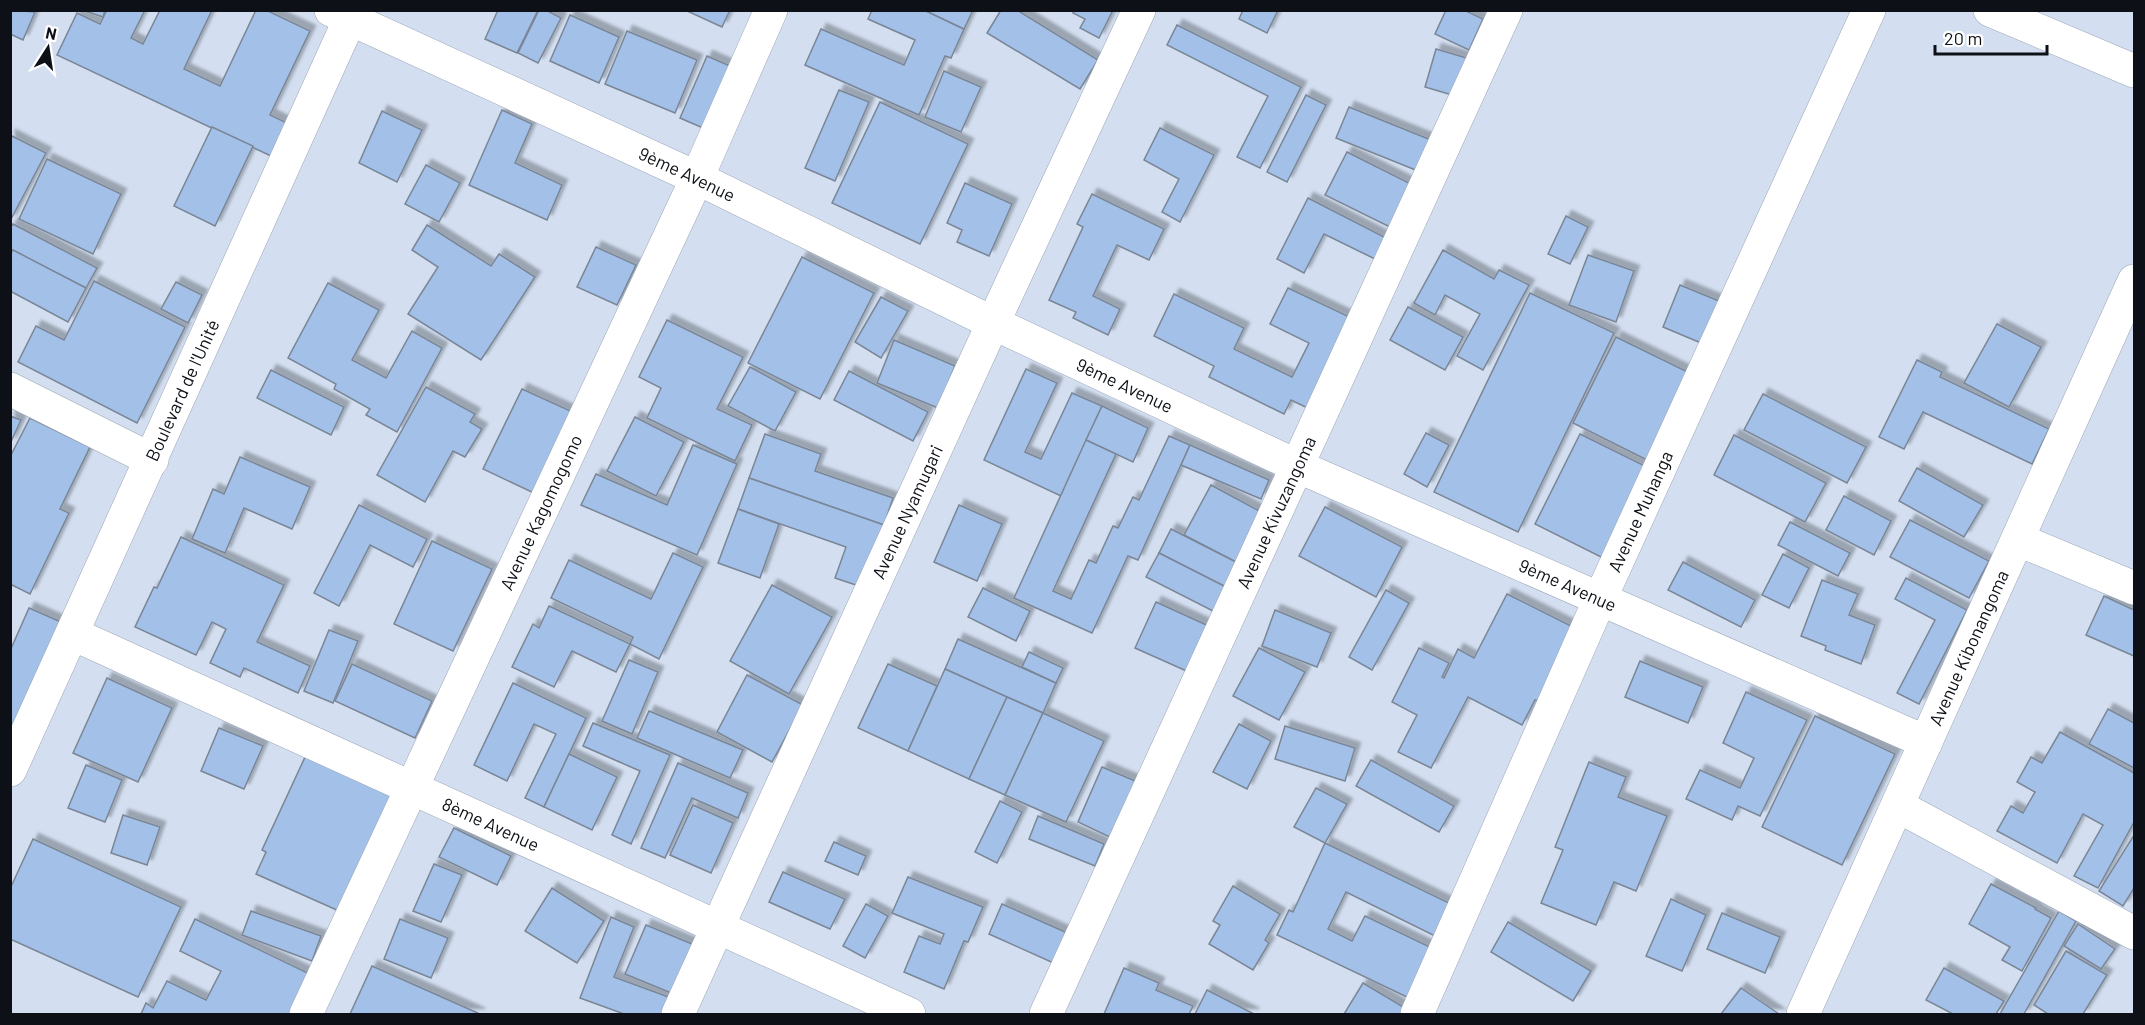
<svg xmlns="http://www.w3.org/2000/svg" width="2145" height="1025" viewBox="0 0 2145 1025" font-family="Barlow,sans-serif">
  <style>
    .building { fill: #a3c0e8; stroke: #7a8696; stroke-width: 1.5; filter: url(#shadow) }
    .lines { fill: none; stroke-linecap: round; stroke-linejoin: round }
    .minor-casing { stroke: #9ba7b8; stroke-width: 34 }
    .minor { stroke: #fff; stroke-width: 33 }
    .labels { text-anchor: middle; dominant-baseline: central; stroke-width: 4.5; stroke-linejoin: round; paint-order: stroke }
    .street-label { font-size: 18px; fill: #0d1117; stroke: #fff }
  </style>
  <defs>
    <filter id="shadow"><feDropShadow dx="5.5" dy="-5.5" stdDeviation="1.5" flood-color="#0004"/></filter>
  </defs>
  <rect width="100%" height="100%" fill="#d3dff1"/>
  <!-- building -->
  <g class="building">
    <polygon points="10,10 35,12 23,40 10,34"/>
    <polygon points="82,10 105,10 103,17"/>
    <polygon points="107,10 145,10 131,38 143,44 160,10 212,10 184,69 220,86 256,10 266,10 310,31 270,115 289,124 273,157 57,55 77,13 100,24"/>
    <polygon points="498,10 538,10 517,53 485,39"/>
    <polygon points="539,10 546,10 561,18 538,63 518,53"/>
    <polygon points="685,10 730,10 722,27"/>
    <polygon points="872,10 924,10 964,29 951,58 945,56 919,115 805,65 821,29 904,65 915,40 868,19"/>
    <polygon points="924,10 973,10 964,29"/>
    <polygon points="1001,10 1017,10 1098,60 1080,89 987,33"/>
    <polygon points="1075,10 1113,10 1099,38 1080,28 1085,19 1073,13"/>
    <polygon points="1243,10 1278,10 1267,33 1239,19"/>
    <polygon points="1446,10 1464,10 1483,19 1469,50 1435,34"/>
    <polygon points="570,15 619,37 599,83 550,61"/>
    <polygon points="1177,25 1301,87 1260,168 1237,157 1268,96 1167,45"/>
    <polygon points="627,31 697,60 675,113 605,84"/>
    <polygon points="1436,49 1470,59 1459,97 1425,87"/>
    <polygon points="707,56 730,66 703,128 680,118"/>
    <polygon points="944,71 981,87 961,132 925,117"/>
    <polygon points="839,90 869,102 835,181 805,168"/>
    <polygon points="1306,95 1326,105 1287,182 1267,172"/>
    <polygon points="880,102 968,144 920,244 832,203"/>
    <polygon points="1349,107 1441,144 1428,175 1336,138"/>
    <polygon points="502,110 532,124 515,163 562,185 547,220 469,185"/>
    <polygon points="382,111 422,130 397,182 359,163"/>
    <polygon points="212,127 253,146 215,226 174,206"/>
    <polygon points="1160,128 1214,155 1180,222 1162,212 1179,179 1144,160"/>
    <polygon points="10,135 46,153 10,221"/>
    <polygon points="1347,152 1419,188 1398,231 1325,195"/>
    <polygon points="47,159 121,194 93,254 19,219"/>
    <polygon points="426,165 460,183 439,222 405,204"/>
    <polygon points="965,183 1012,204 989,256 957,242 962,230 947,223"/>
    <polygon points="1092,194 1164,229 1149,260 1117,245 1093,296 1120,309 1108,335 1073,318 1076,312 1049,300 1083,227 1077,224"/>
    <polygon points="1308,198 1388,239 1377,260 1324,234 1304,273 1277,259"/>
    <polygon points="1566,216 1588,227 1570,264 1548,254"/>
    <polygon points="13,224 97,268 86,288 10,249 10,228"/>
    <polygon points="427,225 491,266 499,254 535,277 481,360 408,314 438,267 412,250"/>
    <polygon points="596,247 636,265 617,305 577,287"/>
    <polygon points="13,250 86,288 68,322 10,291 10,254"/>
    <polygon points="1443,250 1494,279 1499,270 1529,285 1483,370 1457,356 1480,314 1445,295 1435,315 1414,303"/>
    <polygon points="1588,255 1634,271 1616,322 1569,305"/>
    <polygon points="802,257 874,293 820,399 748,363"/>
    <polygon points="94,281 185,327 137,423 18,362 36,326 64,340"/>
    <polygon points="176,282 202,295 188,323 161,309"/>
    <polygon points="328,283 379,310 352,360 386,378 412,331 442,348 397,432 366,415 370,409 334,389 336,384 288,358"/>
    <polygon points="1680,285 1719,301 1701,343 1663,327"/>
    <polygon points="1288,288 1356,320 1316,412 1291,400 1284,414 1209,377 1214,366 1154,336 1174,294 1244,328 1234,349 1292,377 1309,343 1270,324"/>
    <polygon points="1530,293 1614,333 1518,532 1434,492"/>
    <polygon points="881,297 908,311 881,358 855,342"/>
    <polygon points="1408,307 1463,337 1445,370 1390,340"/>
    <polygon points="667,320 743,357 717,409 752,425 735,461 647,418 661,388 639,377"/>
    <polygon points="1997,324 2041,347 2009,407 1964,383"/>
    <polygon points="1616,337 1700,378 1657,465 1573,423"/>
    <polygon points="894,340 955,366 938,408 877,383"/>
    <polygon points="1917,360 1942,372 1940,377 2049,429 2032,464 1923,412 1904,449 1879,437"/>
    <polygon points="750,367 796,392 775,431 728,406"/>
    <polygon points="1026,369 1057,383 1025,452 1041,459 1072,393 1102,406 1061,496 984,460"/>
    <polygon points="271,370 344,407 331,435 257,398"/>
    <polygon points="849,371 928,412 913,441 834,400"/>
    <polygon points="426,387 475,414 470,422 482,429 465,457 453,451 425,502 377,475"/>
    <polygon points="522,389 575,413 536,494 483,469"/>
    <polygon points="1763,394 1866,447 1847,483 1744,430"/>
    <polygon points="1102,406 1148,428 1133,462 1086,440"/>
    <polygon points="10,416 21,420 10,444"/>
    <polygon points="635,417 684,442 656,496 607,471"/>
    <polygon points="30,418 90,447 60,509 69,513 30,594 10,584 10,457"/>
    <polygon points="1426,433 1449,445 1427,487 1404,474"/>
    <polygon points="765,434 821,454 815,471 893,498 884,525 749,478"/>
    <polygon points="1580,434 1651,469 1607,560 1535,524"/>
    <polygon points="1734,435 1826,483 1805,522 1714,475"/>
    <polygon points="1169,436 1190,445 1138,560 1128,556 1092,633 1014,598 1086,440 1116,454 1053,591 1071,599 1089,560 1096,563 1113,526 1118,528 1133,497 1139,500"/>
    <polygon points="693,445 737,464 697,555 581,505 596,474 667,505"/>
    <polygon points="1190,445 1269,480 1261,499 1181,465"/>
    <polygon points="240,457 310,487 292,529 244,508 225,553 192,539 213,489 224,494"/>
    <polygon points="1917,468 1983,505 1964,537 1899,501"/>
    <polygon points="749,478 884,525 862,587 835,578 846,547 738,509"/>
    <polygon points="1211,485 1265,514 1238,563 1184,535"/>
    <polygon points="1844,496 1891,521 1874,555 1826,530"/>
    <polygon points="359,505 427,539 413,567 370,545 339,606 314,593"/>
    <polygon points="959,505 1002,524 977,581 934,562"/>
    <polygon points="1325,507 1402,547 1376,597 1299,556"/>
    <polygon points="738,509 779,524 760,578 718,563"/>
    <polygon points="1910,520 1989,561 1969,598 1890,557"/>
    <polygon points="1790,522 1850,553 1838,576 1778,545"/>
    <polygon points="1171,529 1238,563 1226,587 1159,553"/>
    <polygon points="181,537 284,585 257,642 310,666 298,693 244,668 240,677 210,663 226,629 212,622 196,655 135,627 154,587 157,588"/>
    <polygon points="432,541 492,569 453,651 394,624"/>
    <polygon points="673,553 703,567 659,659 630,644 633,637 551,598 569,560 651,599"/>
    <polygon points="1159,553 1226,587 1213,611 1146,577"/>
    <polygon points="1783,554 1809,568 1789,608 1762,595"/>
    <polygon points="1683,562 1755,600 1741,627 1668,590"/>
    <polygon points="1906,578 1967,610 1919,704 1897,693 1935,620 1895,599"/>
    <polygon points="1822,580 1858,594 1849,615 1875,625 1861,664 1825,650 1826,646 1801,636"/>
    <polygon points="772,585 832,617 789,694 730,661"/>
    <polygon points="983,588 1030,611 1016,641 968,617"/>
    <polygon points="1386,590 1409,603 1372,670 1349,657"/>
    <polygon points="1507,594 1575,628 1538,701 1535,700 1522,725 1468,697 1431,768 1398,752 1417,715 1392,702 1419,648 1449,663 1442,677 1444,678 1458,649 1474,658"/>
    <polygon points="2104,596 2134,610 2134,656 2086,635"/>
    <polygon points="1156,602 1211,627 1191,673 1135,648"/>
    <polygon points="549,606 630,644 616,672 572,651 554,687 512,667 533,624 539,628"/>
    <polygon points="29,608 61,622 10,737 10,651"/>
    <polygon points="1275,610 1331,633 1317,667 1262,646"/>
    <polygon points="329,630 358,641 333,703 304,691"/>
    <polygon points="958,639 1056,683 1043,713 945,669"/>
    <polygon points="1259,648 1305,672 1279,720 1233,696"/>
    <polygon points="1029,652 1063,668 1056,683 1022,667"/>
    <polygon points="629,660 658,672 632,734 602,721"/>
    <polygon points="1640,661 1703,687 1688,723 1625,697"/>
    <polygon points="352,664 432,701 415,738 335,701"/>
    <polygon points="888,664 937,686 908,751 858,728"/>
    <polygon points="945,669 1007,697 969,779 908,751"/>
    <polygon points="747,675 803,705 772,762 717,732"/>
    <polygon points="107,678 172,708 138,782 73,753"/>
    <polygon points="513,683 586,718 544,807 525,798 556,734 534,724 507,781 474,765"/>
    <polygon points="1746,692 1807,720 1760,816 1738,806 1732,820 1686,799 1700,770 1740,788 1754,758 1723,743"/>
    <polygon points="1007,697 1043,713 1005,795 969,779"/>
    <polygon points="2108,709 2134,723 2134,768 2089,744"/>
    <polygon points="649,711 743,750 730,778 637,738"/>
    <polygon points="1043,713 1104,741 1066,822 1005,795"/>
    <polygon points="1815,716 1895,754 1842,865 1762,827"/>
    <polygon points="593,723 670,755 631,844 612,835 640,771 583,746"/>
    <polygon points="1239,724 1271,741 1247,789 1213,772"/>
    <polygon points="1285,726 1355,748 1345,781 1275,759"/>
    <polygon points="219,728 263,746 244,789 201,771"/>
    <polygon points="2060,732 2134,773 2134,822 2098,888 2074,876 2103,825 2083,814 2057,863 1997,831 2011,806 2023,813 2035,792 2017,782 2031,757 2042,763"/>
    <polygon points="569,754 617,777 592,830 544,807"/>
    <polygon points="306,755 405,800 339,911 256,874 266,852 262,850"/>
    <polygon points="1371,760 1454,806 1439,832 1356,786"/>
    <polygon points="1589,762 1626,777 1618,797 1667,816 1636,891 1614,882 1596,925 1541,903 1563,850 1555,847"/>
    <polygon points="678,763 748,793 738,818 692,798 665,858 641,848"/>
    <polygon points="86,765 122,780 105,822 68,808"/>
    <polygon points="1102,767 1140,783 1114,839 1078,822"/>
    <polygon points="1316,788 1347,804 1325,843 1294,827"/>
    <polygon points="1000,801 1022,812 997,863 975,852"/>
    <polygon points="693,805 733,823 711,873 670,855"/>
    <polygon points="123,815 160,827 147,865 111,853"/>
    <polygon points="1038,816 1104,844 1095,866 1029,839"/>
    <polygon points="454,828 511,856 497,885 439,857"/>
    <polygon points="2134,835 2134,888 2123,906 2099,891"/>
    <polygon points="33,839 181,907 138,997 10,939 10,889"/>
    <polygon points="834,842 866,856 858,875 825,861"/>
    <polygon points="1325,843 1451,904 1435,936 1346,892 1328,929 1352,941 1365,916 1434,949 1409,998 1277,935 1289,910 1293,912"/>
    <polygon points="434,864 462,875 441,922 413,911"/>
    <polygon points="783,872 845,899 830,929 769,902"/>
    <polygon points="908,877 983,907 968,942 964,941 944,989 904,972 919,936 940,944 944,934 892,913"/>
    <polygon points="1991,884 2036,908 2035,909 2051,918 2022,971 2002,960 2010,947 1969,924"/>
    <polygon points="1233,886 1280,914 1265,940 1269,943 1253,970 1209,944 1220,925 1213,921"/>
    <polygon points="552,888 604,921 577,963 525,931"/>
    <polygon points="1671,899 1706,915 1682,971 1646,956"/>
    <polygon points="866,904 888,916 865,958 843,946"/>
    <polygon points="1002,904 1072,935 1058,965 989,934"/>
    <polygon points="251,911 321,936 312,961 242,935"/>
    <polygon points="2059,911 2076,921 2024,1014 2000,1014"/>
    <polygon points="1722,913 1780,937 1765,973 1707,949"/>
    <polygon points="611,917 634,927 614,977 674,999 669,1014 624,1014 580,998"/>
    <polygon points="195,919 314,976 295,1014 141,1014 146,1003 153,1008 167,981 206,1000 221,971 180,951"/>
    <polygon points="400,919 448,938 431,978 384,959"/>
    <polygon points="1508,922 1591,971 1573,1001 1491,952"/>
    <polygon points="2078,924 2115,949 2101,969 2064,946"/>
    <polygon points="646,925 697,946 676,995 625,974"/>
    <polygon points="2066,951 2107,975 2083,1014 2048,1014 2034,1005"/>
    <polygon points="372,966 480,1014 350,1014"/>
    <polygon points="1124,968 1159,983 1156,990 1193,1006 1189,1014 1104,1014"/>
    <polygon points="1944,968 2004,1001 1996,1014 1953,1014 1926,1000"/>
    <polygon points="1363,983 1405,1008 1401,1014 1344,1014"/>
    <polygon points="1741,988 1779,1014 1721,1014"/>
    <polygon points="1207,990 1254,1014 1195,1014"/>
  </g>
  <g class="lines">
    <!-- minor casing -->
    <g class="minor-casing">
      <g id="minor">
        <path id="s1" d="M331,10L697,178L993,323L1297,466L1926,742"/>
        <polyline points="1990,10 2134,71"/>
        <polyline points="10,389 152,460"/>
        <polyline points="2019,540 2134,588"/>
        <path id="s2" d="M73,634L909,1014"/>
        <path id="s3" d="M10,770L354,10"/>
        <polyline points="1898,806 2134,933"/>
        <path id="s4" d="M306,1014L697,178L771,10"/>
        <path id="s5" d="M678,1014L993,323L1139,10"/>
        <path id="s6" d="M1046,1014L1506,10"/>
        <path id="s7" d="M1417,1014L1600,599L1869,10"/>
        <path id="s8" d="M1803,1014L2134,281"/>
      </g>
    </g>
    <!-- minor -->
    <use href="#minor" class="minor"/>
  </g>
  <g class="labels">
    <!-- street labels -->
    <g class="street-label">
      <text stroke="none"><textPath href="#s1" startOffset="392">9ème Avenue</textPath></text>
      <text stroke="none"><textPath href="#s1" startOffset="878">9ème Avenue</textPath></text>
      <text stroke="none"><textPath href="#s3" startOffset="417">Boulevard de l'Unité</textPath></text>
      <text stroke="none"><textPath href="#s7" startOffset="550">Avenue Muhanga</textPath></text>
      <text stroke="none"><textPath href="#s5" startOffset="552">Avenue Nyamugari</textPath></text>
      <text stroke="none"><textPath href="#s6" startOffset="552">Avenue Kivuzangoma</textPath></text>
      <text stroke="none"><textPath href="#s4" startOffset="554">Avenue Kagomogomo</textPath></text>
      <text stroke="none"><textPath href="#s1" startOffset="1364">9ème Avenue</textPath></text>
      <text stroke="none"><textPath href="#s8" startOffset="402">Avenue Kibonangoma</textPath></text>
      <text stroke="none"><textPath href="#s2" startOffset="459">8ème Avenue</textPath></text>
    </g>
  </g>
  <!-- border -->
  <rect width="2145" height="1025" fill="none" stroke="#0d1117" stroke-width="24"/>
  <!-- north arrow -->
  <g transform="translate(48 48) rotate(12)" stroke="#ffffff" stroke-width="4.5" paint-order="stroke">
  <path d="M0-4.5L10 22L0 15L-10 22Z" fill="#0d1117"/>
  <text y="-9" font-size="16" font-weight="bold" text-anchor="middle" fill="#0d1117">N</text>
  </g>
  <!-- scale -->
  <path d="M1935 45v9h112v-9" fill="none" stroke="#0d1117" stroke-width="3"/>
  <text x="1944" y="45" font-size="18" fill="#0d1117" stroke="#ffffff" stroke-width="4.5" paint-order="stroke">20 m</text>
</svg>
